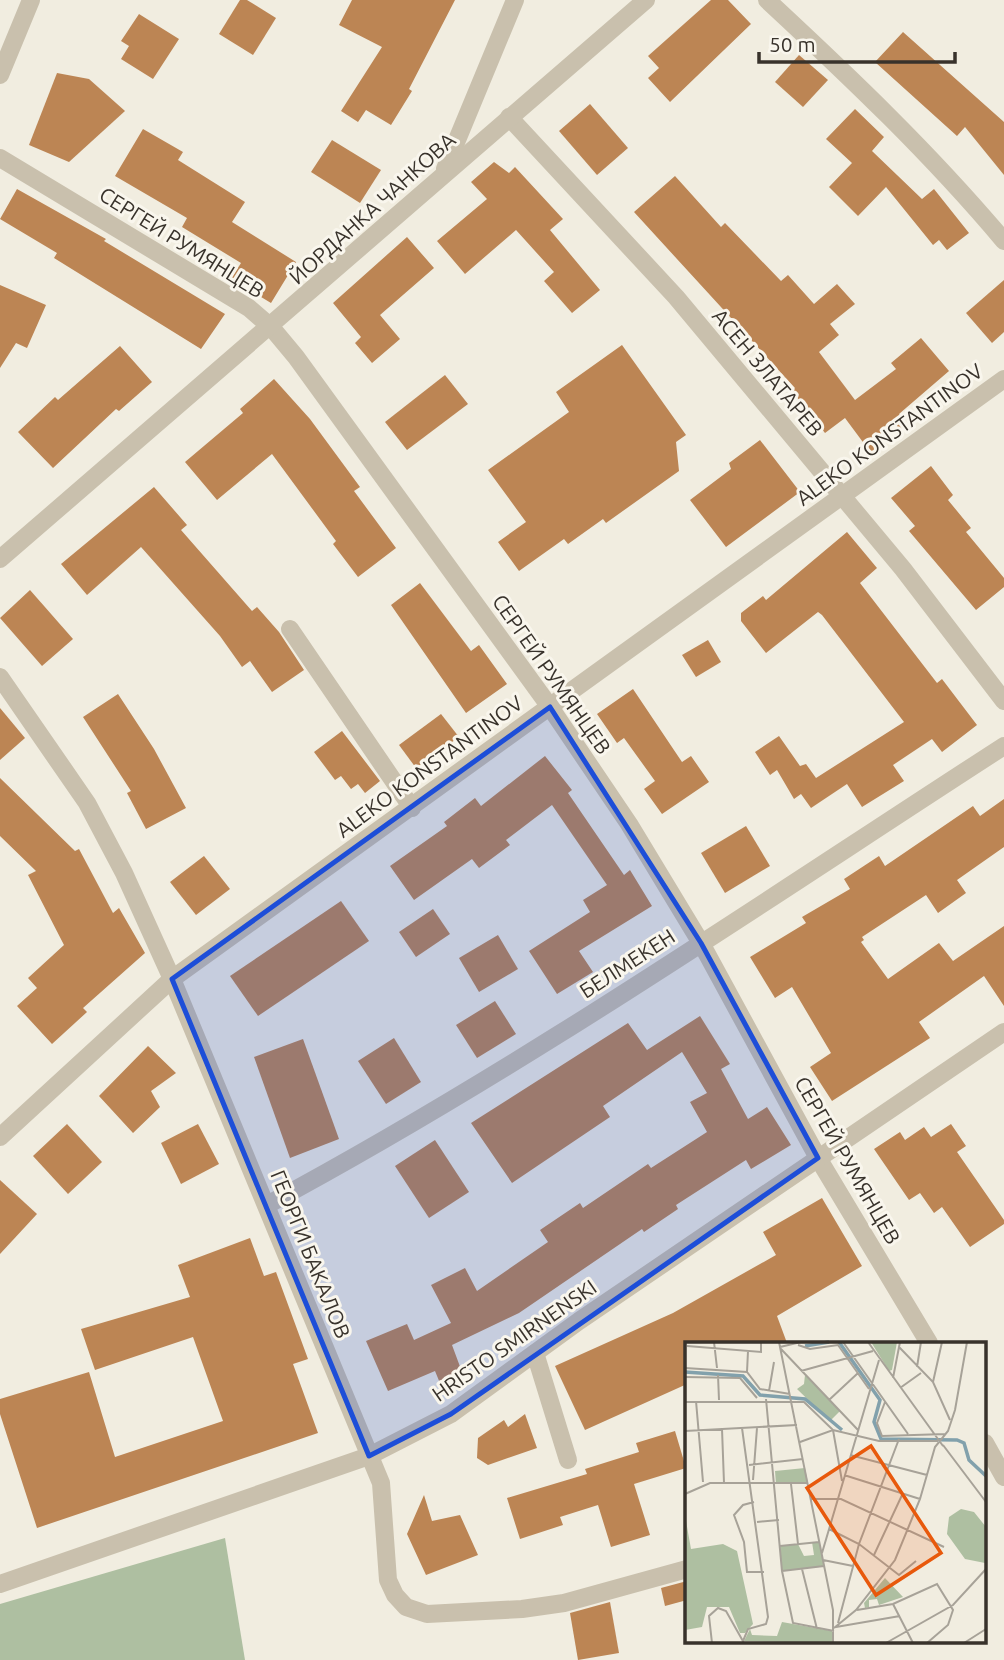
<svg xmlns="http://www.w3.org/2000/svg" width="1004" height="1660" viewBox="0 0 1004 1660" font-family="Ubuntu,sans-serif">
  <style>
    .green { fill: #aebfa1 }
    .building { fill: #bc8554 }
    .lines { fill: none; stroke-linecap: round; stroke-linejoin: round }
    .minor { stroke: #c9c0ad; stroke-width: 18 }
    .marked { fill: #1d4ed8; fill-opacity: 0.2; stroke: #1d4ed8; stroke-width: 5; stroke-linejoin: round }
    .labels { text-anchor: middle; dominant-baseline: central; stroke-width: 6; stroke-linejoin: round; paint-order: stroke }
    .street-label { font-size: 21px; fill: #38322b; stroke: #f9f6ed }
    .inset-river { fill: none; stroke: #82a1ac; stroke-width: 3.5 }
    .inset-road { fill: none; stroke: #a7a298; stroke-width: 2 }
    .view { fill: #e8590c; fill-opacity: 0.15; stroke: #e8590c; stroke-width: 3.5 }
    .inset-edge { fill: none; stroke: #38322b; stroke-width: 3.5 }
  </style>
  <rect width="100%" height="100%" fill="#f1ede0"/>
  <!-- green -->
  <polygon class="green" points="225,1538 245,1660 0,1660 0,1604"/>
  <!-- building -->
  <g class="building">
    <polygon points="240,0 247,0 276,18 253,55 219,34"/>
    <polygon points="352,0 455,0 409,89 412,91 391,125 366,110 358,122 341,111 382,47 339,25"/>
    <polygon points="711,0 728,0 751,24 670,102 648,78 659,68 648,56"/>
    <polygon points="139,14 179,39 153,79 121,59 129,46 121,41"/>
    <polygon points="903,32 1004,122 1004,175 965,127 957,136 875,62"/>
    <polygon points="799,55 828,80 803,107 775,82"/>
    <polygon points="57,73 89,79 125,111 69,162 29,145"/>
    <polygon points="590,104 628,148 597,175 559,131"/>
    <polygon points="855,109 884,137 872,151 922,199 934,189 969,233 947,250 939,240 933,245 886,187 858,216 829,187 852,163 826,139"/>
    <polygon points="143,129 183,152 178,160 245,202 232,222 296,262 271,303 231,279 241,263 182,227 187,218 115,176"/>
    <polygon points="332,140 381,170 360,203 311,172"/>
    <polygon points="494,162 509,173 515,167 563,219 550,230 600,290 572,313 544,281 554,272 516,230 465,274 437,241 487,199 471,182"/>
    <polygon points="675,176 721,227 725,223 781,281 788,275 814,304 837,284 855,304 830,324 839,335 819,352 855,400 896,369 891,363 921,338 949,371 899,414 907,425 871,453 845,418 825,433 792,391 795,388 634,212"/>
    <polygon points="17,189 106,239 104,241 225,314 201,349 54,258 57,253 0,219"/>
    <polygon points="407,237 434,268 380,315 400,339 372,363 355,343 361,337 333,303"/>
    <polygon points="1004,280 1004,332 992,343 966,313"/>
    <polygon points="0,285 46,305 27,348 16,343 0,368"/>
    <polygon points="622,345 686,435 676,442 679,471 606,523 603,519 568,544 564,539 519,571 498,542 526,522 488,470 569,412 556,392"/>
    <polygon points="120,346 152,382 119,411 116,409 53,468 18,432 55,397 58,400"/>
    <polygon points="445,375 468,404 407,450 385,422"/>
    <polygon points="274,379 310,419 360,487 354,491 396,548 358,577 333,544 336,541 272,454 217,500 185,462 243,413 240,409"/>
    <polygon points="760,440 800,492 726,547 690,500 731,469 729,463"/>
    <polygon points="931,466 953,495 948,500 971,528 966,532 1004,578 1004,587 976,610 909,531 915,526 891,498"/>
    <polygon points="154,487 187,525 181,530 252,611 257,607 279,632 304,670 272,692 250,661 242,667 220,636 141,547 87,595 61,564"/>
    <polygon points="847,532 877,568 860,583 937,683 942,679 977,725 942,752 932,739 893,765 904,781 862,807 847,784 811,808 801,794 794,799 777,770 770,775 755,752 779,736 800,766 806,764 816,778 904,722 822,615 818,612 766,653 741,621 741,613 763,596 766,600"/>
    <polygon points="420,583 471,651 479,645 507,684 466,713 391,605"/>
    <polygon points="30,590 73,639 42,666 0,618"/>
    <polygon points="708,640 721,662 696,677 682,655"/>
    <polygon points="633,689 682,762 691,756 709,782 662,814 644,789 655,781 624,738 617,743 597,714"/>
    <polygon points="118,694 154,749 186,808 146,829 127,793 131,791 83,717"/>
    <polygon points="0,708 25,738 0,760"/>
    <polygon points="441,714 459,737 416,768 399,745"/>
    <polygon points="342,731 380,781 365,793 358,784 351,789 341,776 335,780 314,752"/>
    <polygon points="545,756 572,790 568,793 624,875 630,870 652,906 579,951 593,972 557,994 529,951 590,912 583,900 607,885 552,805 506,840 510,845 479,868 472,859 414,900 390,866 447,826 444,822 475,798 481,806"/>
    <polygon points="0,778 75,851 79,849 113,913 119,908 145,953 83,1008 87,1012 52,1044 17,1006 37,988 28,978 64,945 28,875 36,871 0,836"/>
    <polygon points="1004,799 1004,847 957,880 966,893 938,913 926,895 862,937 864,940 861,942 888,979 939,943 953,961 1004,926 1004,1006 984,976 919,1022 930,1038 832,1101 810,1067 831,1053 792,987 775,998 750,957 806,923 802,917 850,889 844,879 879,856 885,866 973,806 980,816"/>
    <polygon points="746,826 770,866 725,893 701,853"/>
    <polygon points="204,856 230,889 196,915 170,882"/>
    <polygon points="341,901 369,941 258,1016 230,976"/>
    <polygon points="433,909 450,934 416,957 399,932"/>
    <polygon points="498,935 518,969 479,992 459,958"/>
    <polygon points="495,1001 516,1034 477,1058 456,1025"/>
    <polygon points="700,1016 730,1064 721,1069 748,1119 767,1107 791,1145 751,1169 746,1160 676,1205 678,1209 644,1232 642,1229 519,1313 452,1345 462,1372 442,1388 435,1371 388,1391 366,1341 407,1324 414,1340 451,1323 431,1285 465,1268 477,1291 548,1242 540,1230 580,1203 583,1208 648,1164 651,1168 707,1132 690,1102 707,1093 682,1052 603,1106 610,1117 512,1183 471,1123 628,1023 647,1050"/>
    <polygon points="394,1038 421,1082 386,1104 358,1061"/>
    <polygon points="303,1039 339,1139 290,1158 254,1057"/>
    <polygon points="148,1046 176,1073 151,1091 160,1107 133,1133 99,1096"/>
    <polygon points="67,1124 102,1162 68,1194 33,1156"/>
    <polygon points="198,1124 219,1164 181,1184 161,1143"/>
    <polygon points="951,1124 966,1146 957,1152 1004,1220 1004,1224 970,1247 942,1207 934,1213 920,1193 909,1200 874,1149 900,1132 905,1140 924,1127 931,1137"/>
    <polygon points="435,1140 469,1192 429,1218 395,1166"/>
    <polygon points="0,1180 37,1214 0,1254"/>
    <polygon points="822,1198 862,1266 777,1316 787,1343 687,1343 687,1384 585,1430 555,1366 673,1313 776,1255 763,1232"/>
    <polygon points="250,1238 264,1276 276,1272 308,1359 293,1364 318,1433 37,1528 0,1414 0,1399 89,1372 115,1457 223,1421 193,1337 95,1370 81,1329 190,1297 178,1265"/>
    <polygon points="525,1414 537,1448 488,1465 477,1458 478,1438 504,1420 508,1427"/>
    <polygon points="675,1431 686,1468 634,1484 650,1535 611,1547 598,1505 560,1517 563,1525 520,1539 507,1498 587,1474 585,1469 639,1452 636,1443"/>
    <polygon points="424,1495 432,1521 460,1515 478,1555 426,1575 407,1534"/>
    <polygon points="687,1581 687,1600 665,1606 661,1588"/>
    <polygon points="610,1602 619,1653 578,1660 570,1613"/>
  </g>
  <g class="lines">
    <!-- minor -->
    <g class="minor">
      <path d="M767,0C850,77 931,154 1004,241"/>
      <polyline points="0,75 31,0"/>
      <polyline points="509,117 676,297 903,569 1004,701"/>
      <polyline points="0,158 249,308 271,327 296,357 550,707 629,824 701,943 818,1158 929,1343"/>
      <polyline points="445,169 515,0"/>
      <polyline points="0,559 646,0"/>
      <polyline points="290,629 412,808"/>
      <polyline points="0,677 87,803 124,873 172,979 381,1483 388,1580 395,1595 406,1607 427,1614 522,1609 564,1603 687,1569"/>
      <polyline points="0,1137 172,979 1004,379"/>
      <path d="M267,1205C522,1068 761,903 1004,746"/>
      <polyline points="535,1353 568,1460"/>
      <polyline points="985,1443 1004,1477"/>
      <polyline points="0,1584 369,1456 451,1414 579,1321 1004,1032"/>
    </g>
  </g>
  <!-- marked area -->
  <path class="marked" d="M550,707L701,943L818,1158L451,1414L369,1456L172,979Z"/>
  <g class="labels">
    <!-- street labels -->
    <g class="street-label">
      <text transform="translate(372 208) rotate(-42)">ЙОРДАНКА ЧАНКОВА</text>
      <text transform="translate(182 242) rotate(32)">СЕРГЕЙ РУМЯНЦЕВ</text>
      <text transform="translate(768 372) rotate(50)">АСЕН ЗЛАТАРЕВ</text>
      <text transform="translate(889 434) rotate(-36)">ALEKO KONSTANTINOV</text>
      <text transform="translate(552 674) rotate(55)">СЕРГЕЙ РУМЯНЦЕВ</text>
      <text transform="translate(429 766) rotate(-36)">ALEKO KONSTANTINOV</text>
      <text transform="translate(627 963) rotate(-33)">БЕЛМЕКЕН</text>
      <text transform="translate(848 1160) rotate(60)">СЕРГЕЙ РУМЯНЦЕВ</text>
      <text transform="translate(311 1254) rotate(68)">ГЕОРГИ БАКАЛОВ</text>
      <text transform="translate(514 1340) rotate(-35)">HRISTO SMIRNENSKI</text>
    </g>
  </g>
  <!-- overview -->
  <g transform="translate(685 1342)">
    <rect width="301" height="301" fill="#f1ede0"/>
    <path d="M186,0H212L207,28L204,29ZM120,33L155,69L145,79L112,47L119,42ZM120,126L123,141L91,142L90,129ZM276,167L289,170L301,185L300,221L280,217L262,192L264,175ZM1,179L6,207L38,202L52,209L68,282L60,291H55L44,265H22L17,285L0,288ZM127,200H134L139,224L97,229L95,204L113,202L119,214L129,213ZM200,236L218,255L194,263L192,257L184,258V265L180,266L179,261ZM97,280L147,289V301L59,299L65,287L67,293L92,294Z" fill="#aebfa1"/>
    <path class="inset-river" d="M154,0L195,58L189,80L196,97L272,98L279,101L284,118L301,134M120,4L144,0M0,30L58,34L75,53L120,57L157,88"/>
    <path class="inset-road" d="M29,0L32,26M94,0L148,268V301M158,0L223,92M183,0L258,104M113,3L125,7L153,3L184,47M2,4L76,10V0M95,5L116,0M214,5L248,40L265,78M96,7L173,88M232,25L236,0M0,26L62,30L75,47L105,52M116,29L188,9M62,30L63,9M33,33L34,58M0,35L55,36L72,56M208,36L215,0M248,40L257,0M215,46L236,31M84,49L89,20M81,57L97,229L108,281L149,289M144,58L173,31M11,59L18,140M0,60H119L148,88L157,139M200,60L192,81L197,94L261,92M57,86L83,275L81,282L63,287L58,299M37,87L39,141M0,89L112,83M115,100L148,88L194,99H253M258,103L301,160M165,113L242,133M64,123L118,117M159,133L235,157M68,138L72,86M106,142L113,202M0,152L25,141H123M126,157H156L259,205M69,160L58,163L49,173L59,200L62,230H79M72,180L94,178M144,187L174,202L214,233L231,219M95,204L134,200M137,211L194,18M189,213L218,151M138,218L168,224M117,227L132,287M97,229L139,224M208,262L228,301M172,268L208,262L252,242L268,268L263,283L242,301M153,281L174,202L214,97M151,285L215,274M149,286L171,268L210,218L235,157L250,105L263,89L270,68L282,0M27,301L24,274L33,266L41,269L59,301M201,301L268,263L301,227M279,301L301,287"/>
    <path class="view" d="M186,104L256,211L191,253L122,146Z"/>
    <rect width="301" height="301" class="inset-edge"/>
  </g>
  <!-- scale -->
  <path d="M759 52v10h196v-10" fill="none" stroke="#38322b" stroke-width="3.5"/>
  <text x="769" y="52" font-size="21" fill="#38322b" stroke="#f9f6ed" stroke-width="5" paint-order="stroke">50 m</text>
</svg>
